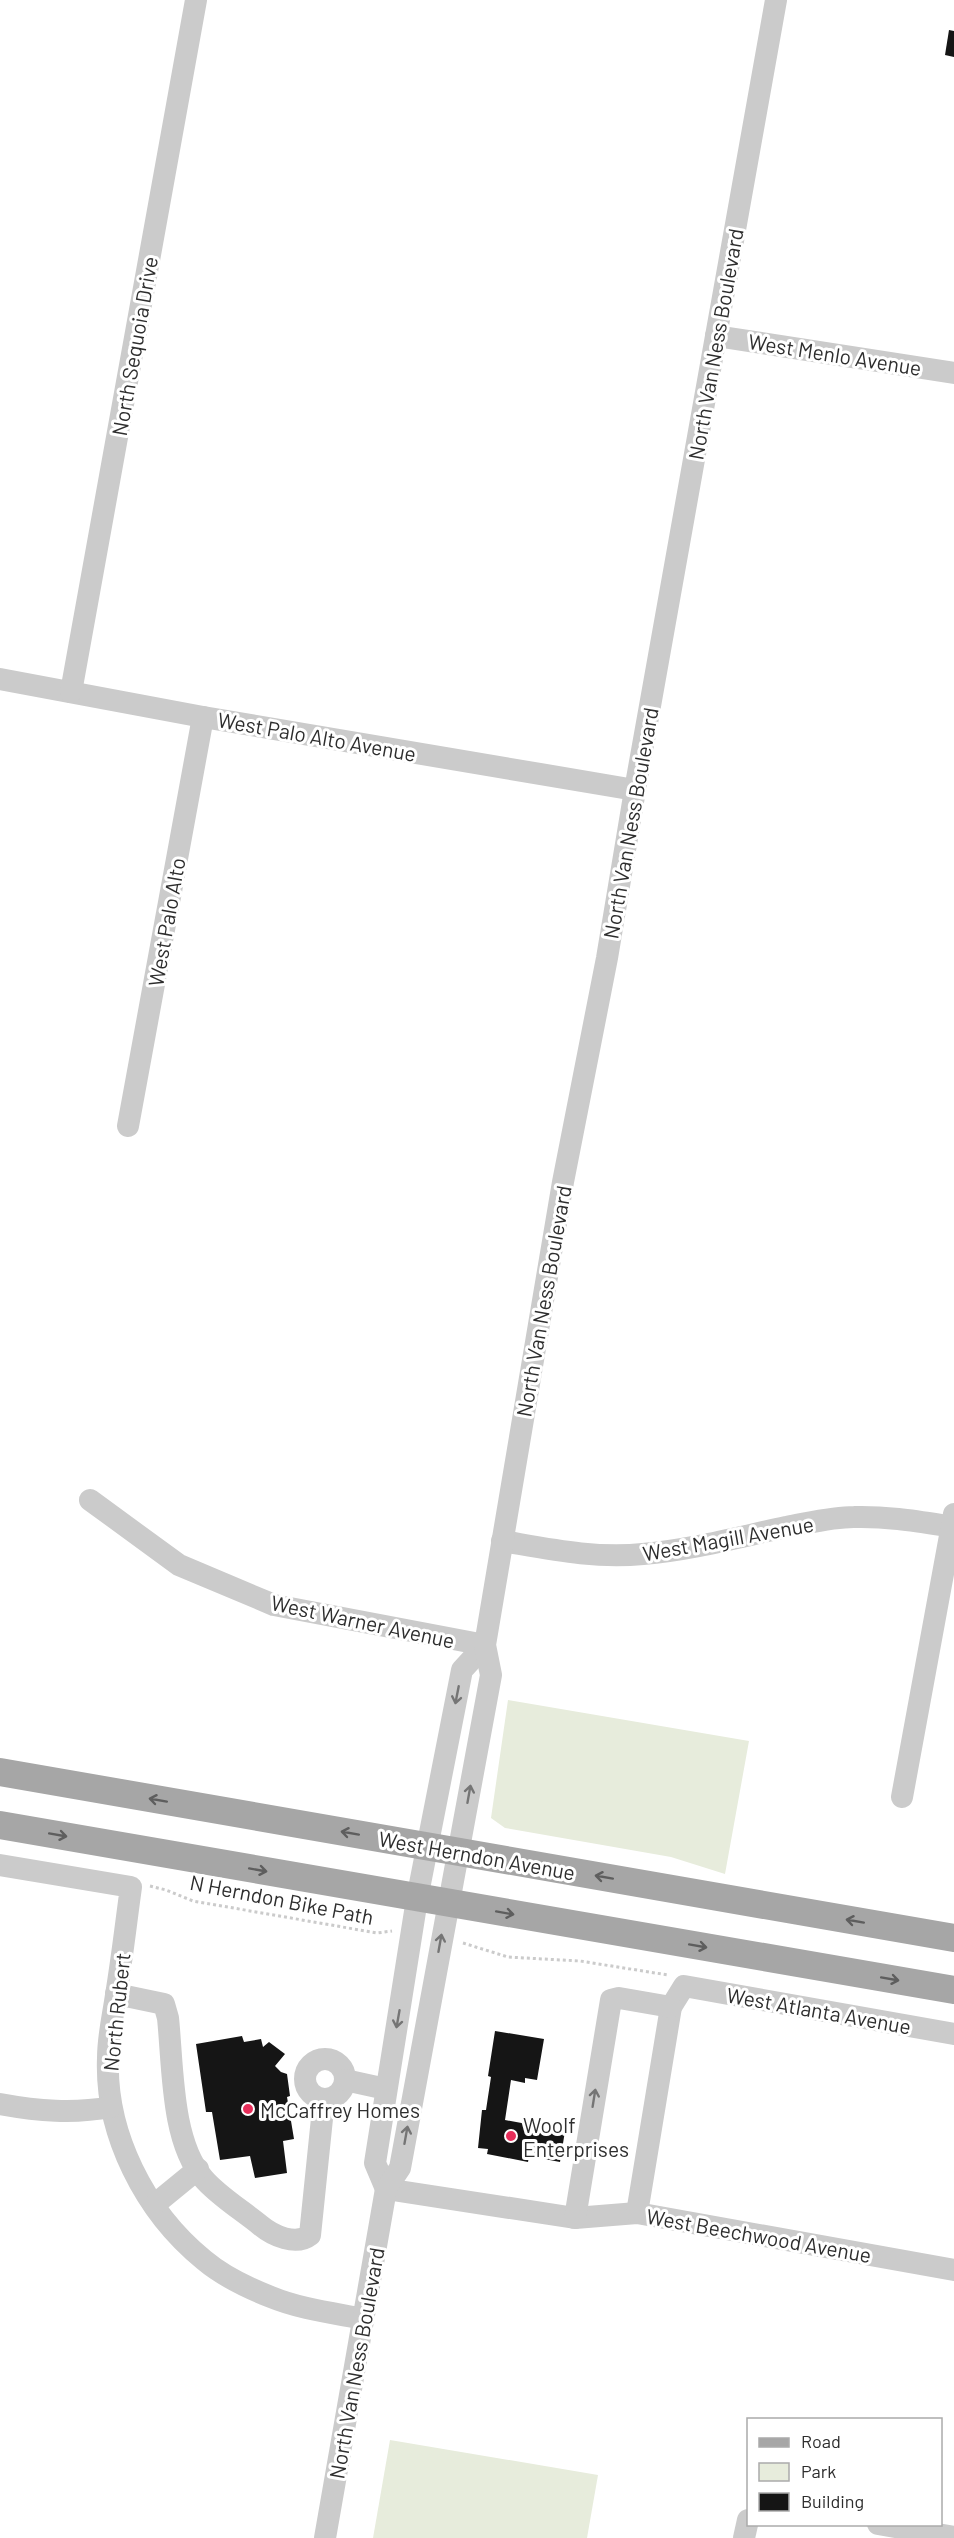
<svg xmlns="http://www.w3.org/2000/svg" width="954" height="2538" viewBox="0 0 954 2538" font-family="Barlow,sans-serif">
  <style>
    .green { fill: #e7ecdc }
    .building { fill: #151515 }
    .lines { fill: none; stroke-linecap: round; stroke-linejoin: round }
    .path { stroke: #cbcbcb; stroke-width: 3; stroke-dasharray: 3 3; stroke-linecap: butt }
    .minor { stroke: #cbcbcb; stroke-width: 22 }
    .major { stroke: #a6a6a6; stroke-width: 28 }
    .oneway { stroke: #757575 }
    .oneway2 { stroke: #5e5e5e }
    .poi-dot { fill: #e72e5a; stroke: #fff; stroke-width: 2 }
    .labels { text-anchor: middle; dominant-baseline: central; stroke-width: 6; stroke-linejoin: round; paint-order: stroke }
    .street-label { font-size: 21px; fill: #2e2e2e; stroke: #fff }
    .poi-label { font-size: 21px; fill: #2e2e2e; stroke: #fff; text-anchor: start }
  </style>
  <rect width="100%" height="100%" fill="#fff"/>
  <!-- green -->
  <g class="green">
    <polygon points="508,1700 749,1741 725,1874 671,1857 505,1828 491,1818"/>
    <polygon points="390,2440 598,2475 587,2538 373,2538"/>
  </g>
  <!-- building -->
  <g class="building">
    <polygon points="949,30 954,31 954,57 945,55"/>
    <polygon points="495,2031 544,2039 537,2080 525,2078 525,2083 511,2080 505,2120 565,2131 560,2162 529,2156 528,2162 487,2154 488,2149 478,2148 482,2110 486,2110 491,2077 488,2076"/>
    <polygon points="242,2036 244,2042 261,2039 263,2047 269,2042 285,2054 275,2066 281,2072 287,2074 290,2096 287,2097 294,2139 283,2141 287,2173 255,2178 250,2156 220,2160 212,2112 206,2112 196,2044"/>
  </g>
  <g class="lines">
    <!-- path -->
    <g class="path">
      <polyline points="150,1886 166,1890 193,1901 377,1933 392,1931"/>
      <polyline points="463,1943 508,1957 580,1961 668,1975"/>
    </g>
    <!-- minor -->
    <g class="minor">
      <polyline points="716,336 954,373"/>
      <polyline points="0,679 203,717 635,790"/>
      <polyline points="71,692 196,0"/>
      <polyline points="128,1126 203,717"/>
      <polyline points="90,1500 179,1565 274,1605 485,1645"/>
      <path d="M502,1541C549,1549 595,1559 643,1554C691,1550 739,1537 786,1527C809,1523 832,1517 854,1517C888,1516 921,1522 954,1527"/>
      <polyline points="902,1797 954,1514"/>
      <path d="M0,1865L131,1887C126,1923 122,1959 116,1995C113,2016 108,2036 108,2058C105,2134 145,2212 204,2260C223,2276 248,2288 271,2297C300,2309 333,2313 364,2319"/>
      <path d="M116,1994L164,2004L168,2018C173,2066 171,2141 203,2178C217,2195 243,2211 260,2225C273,2236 296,2246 310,2235L324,2099"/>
      <circle cx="325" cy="2079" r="20"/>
      <polyline points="345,2080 386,2089"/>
      <path d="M0,2104C38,2111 73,2114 111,2107"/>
      <polyline points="386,2189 575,2218 637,2213 954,2270"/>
      <polyline points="386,2189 375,2163 417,1899 462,1670 485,1645"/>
      <polyline points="154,2205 198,2169"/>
      <polyline points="637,2213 671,2007 684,1986 954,2034"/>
      <polyline points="575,2218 611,2000 619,1998 671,2007"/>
      <polyline points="878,2524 954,2537"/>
      <polyline points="325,2538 386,2189 400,2168 491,1675 485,1645 563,1182 607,958 635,790 776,0"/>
      <polyline points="744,2538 748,2520"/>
    </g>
    <!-- major -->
    <g class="major">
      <polyline points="0,1772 954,1938"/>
      <polyline points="0,1825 954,1990"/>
    </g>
  </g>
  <!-- one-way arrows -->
  <defs><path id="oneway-shaft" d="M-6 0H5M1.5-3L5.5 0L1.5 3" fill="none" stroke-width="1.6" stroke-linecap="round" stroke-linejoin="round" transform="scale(1.5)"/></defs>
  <g class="oneway">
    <use href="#oneway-shaft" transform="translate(457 1695) rotate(101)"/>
    <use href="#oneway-shaft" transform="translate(469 1794) rotate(-80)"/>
    <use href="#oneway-shaft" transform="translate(440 1943) rotate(-80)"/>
    <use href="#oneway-shaft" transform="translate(398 2019) rotate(100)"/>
    <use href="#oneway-shaft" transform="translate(594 2098) rotate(-81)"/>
    <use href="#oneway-shaft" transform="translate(406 2135) rotate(-80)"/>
  </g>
  <g class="oneway2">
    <use href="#oneway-shaft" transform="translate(158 1800) rotate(-170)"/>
    <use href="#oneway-shaft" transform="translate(350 1833) rotate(-170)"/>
    <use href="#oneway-shaft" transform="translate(58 1835) rotate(10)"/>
    <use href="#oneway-shaft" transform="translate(258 1870) rotate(10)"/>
    <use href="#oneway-shaft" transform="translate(604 1877) rotate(-170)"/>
    <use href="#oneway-shaft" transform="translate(505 1913) rotate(10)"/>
    <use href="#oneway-shaft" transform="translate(855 1921) rotate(-170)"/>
    <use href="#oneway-shaft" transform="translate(698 1946) rotate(10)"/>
    <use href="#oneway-shaft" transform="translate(890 1979) rotate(10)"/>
  </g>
  <!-- markers -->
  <g class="poi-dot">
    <circle cx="248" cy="2109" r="6"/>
    <circle cx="511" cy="2136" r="6"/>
  </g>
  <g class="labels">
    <!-- street labels -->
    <g class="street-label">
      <text transform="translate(715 344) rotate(-80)">North Van Ness Boulevard</text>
      <text transform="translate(134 346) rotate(-80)">North Sequoia Drive</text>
      <text transform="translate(835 354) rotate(9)">West Menlo Avenue</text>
      <text transform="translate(317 736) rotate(10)">West Palo Alto Avenue</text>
      <text transform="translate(630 823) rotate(-80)">North Van Ness Boulevard</text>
      <text transform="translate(166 922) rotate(-80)">West Palo Alto</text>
      <text transform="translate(543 1301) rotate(-80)">North Van Ness Boulevard</text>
      <text transform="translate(728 1538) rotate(-10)">West Magill Avenue</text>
      <text transform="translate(363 1621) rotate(12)">West Warner Avenue</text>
      <text transform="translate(477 1855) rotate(10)">West Herndon Avenue</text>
      <text transform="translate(282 1899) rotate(11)">N Herndon Bike Path</text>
      <text transform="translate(819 2010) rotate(10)">West Atlanta Avenue</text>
      <text transform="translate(116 2012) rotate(-84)">North Rubert</text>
      <text transform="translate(759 2235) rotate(10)">West Beechwood Avenue</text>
      <text transform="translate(356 2363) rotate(-80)">North Van Ness Boulevard</text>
    </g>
    <!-- poi labels -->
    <g class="poi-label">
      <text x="260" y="2109">McCaffrey Homes</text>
      <text x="523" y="2124">Woolf<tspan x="523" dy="24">Enterprises</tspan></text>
    </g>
  </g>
  <!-- legend -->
  <rect x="747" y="2418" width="195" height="108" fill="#ffffff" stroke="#ababab" stroke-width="1.5"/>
  <rect x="759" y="2438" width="30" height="9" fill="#a6a6a6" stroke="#ababab" stroke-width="1.5"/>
  <text x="801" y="2448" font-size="18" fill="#2e2e2e">Road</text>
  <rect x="759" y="2463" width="30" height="18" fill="#e7ecdc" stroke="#ababab" stroke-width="1.5"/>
  <text x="801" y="2478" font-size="18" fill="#2e2e2e">Park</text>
  <rect x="759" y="2493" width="30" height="18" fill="#151515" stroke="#ababab" stroke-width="1.5"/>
  <text x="801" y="2508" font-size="18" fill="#2e2e2e">Building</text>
</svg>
